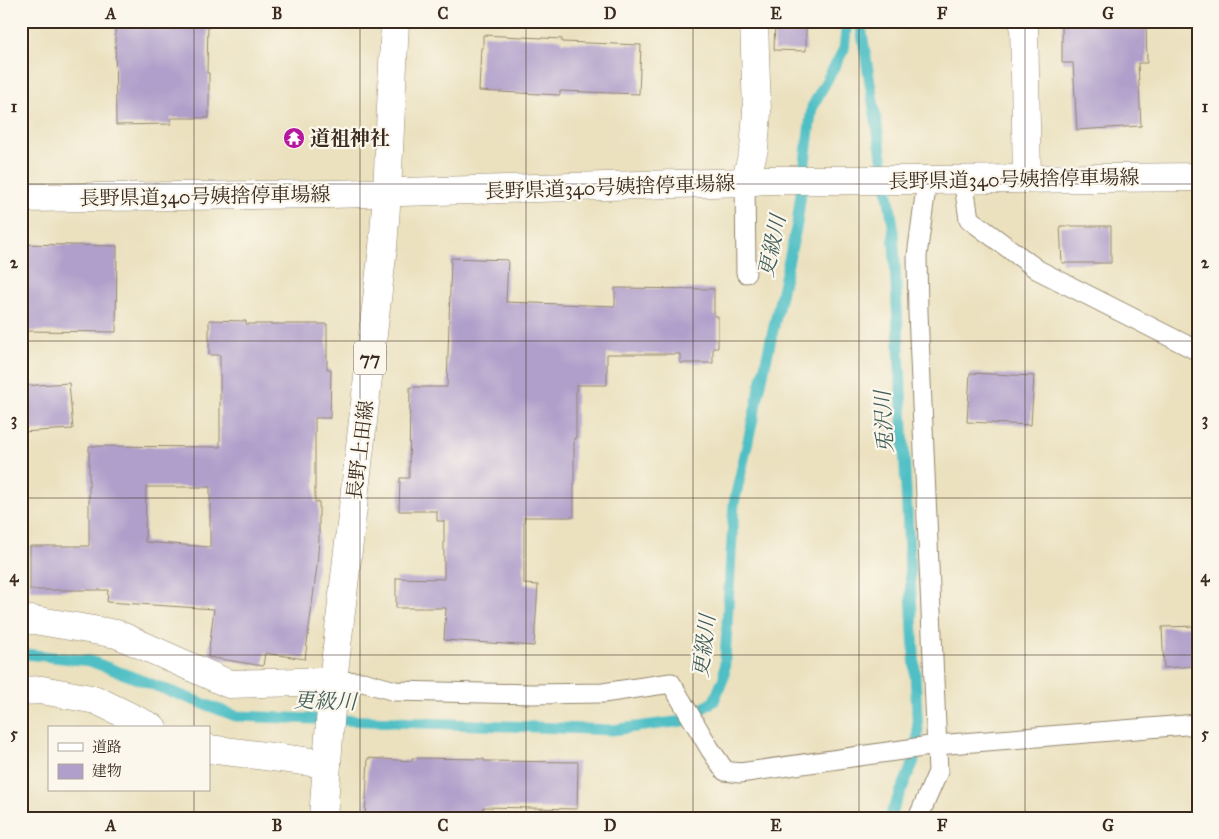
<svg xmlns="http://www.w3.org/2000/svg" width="1219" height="839" viewBox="0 0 1219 839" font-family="'IM FELL Great Primer','Noto Serif JP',serif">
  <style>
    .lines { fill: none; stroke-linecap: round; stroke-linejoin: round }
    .stream { stroke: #50bfc5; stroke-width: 11 }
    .building { fill: #b09fca; fill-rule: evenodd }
    .service-casing { stroke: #93866e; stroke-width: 21 }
    .minor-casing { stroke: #93866e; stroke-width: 29 }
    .secondary-casing { stroke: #93866e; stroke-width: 29 }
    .primary-casing { stroke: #93866e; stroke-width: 29 }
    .service { stroke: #fff; stroke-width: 19 }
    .minor { stroke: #fff; stroke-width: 28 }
    .secondary { stroke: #fff; stroke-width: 28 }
    .primary { stroke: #fff; stroke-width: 28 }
    .grid { fill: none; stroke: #3b2a1e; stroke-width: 1; stroke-opacity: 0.55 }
    .labels { text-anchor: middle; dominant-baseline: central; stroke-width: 4.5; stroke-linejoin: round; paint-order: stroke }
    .shield { fill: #fbf7ec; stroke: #75685c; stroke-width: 1 }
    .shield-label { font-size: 19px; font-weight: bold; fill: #3b2a1e }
    .poi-label { font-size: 20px; font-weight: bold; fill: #3b2a1e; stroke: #fbf7ec; text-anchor: start }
    .street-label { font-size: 20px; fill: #3b2a1e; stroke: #fbf7ec }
    .water-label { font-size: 21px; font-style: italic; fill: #425e58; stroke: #fbf7ec }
    .neatline { fill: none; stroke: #3b2a1e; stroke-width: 2 }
    .grid-label { font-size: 16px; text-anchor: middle; font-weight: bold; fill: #3b2a1e }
  </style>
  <rect width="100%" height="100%" fill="#fbf7ec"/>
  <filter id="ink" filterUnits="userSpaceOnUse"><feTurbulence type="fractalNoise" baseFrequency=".02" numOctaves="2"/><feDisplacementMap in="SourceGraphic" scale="10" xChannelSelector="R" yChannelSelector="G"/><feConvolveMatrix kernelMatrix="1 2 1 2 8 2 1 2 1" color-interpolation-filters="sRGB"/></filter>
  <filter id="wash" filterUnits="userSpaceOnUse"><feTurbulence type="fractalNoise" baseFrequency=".0096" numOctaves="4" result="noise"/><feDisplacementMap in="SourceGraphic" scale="20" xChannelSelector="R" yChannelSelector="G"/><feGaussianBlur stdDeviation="1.12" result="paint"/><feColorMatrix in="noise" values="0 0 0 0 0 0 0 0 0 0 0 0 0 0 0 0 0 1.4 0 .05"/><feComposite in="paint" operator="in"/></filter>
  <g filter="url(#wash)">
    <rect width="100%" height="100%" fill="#ebe1bf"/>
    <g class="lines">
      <!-- stream -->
      <g class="stream">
        <polyline points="860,21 893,225 918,735 914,761 889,818"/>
        <polyline points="21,654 25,654 90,661 236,716 612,730 683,721 714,701 724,677 734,503 797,224 812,107 844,49 847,21"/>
      </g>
    </g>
    <g id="blocks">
      <!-- building -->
      <g class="building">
        <polygon points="115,21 208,21 207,73 209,73 209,118 171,118 171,124 116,125"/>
        <polygon points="775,21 806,21 806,51 774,50"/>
        <polygon points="1062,21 1146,21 1147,63 1138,63 1141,126 1077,130 1073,63 1062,63"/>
        <polygon points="483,35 562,39 562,42 641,45 639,94 560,91 560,95 479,91 481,48 483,48"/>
        <polygon points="1060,226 1111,226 1111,263 1062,263"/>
        <polygon points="21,244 117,246 116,332 21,331"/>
        <polygon points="451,258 508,260 506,302 615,306 615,288 714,289 714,316 718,316 718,348 713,348 713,363 680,363 680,354 607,354 607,385 576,385 576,438 574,438 574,517 524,517 524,584 538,585 534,646 444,640 446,608 396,608 396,578 444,579 444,521 437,521 437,511 399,511 400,478 409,478 410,387 447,387"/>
        <path d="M209,320L246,321V324H327V369H331L330,418H315V502H319V540L317,566L305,659L265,653L263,666L208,657L214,609L107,602L108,590H30V546H89V446L220,447V355H209ZM146,487H210V547L145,542Z"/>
        <polygon points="970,373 1034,376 1031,425 967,422"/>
        <polygon points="69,383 73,429 21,432 21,386"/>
        <polygon points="1198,626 1198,666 1164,668 1162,627"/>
        <polygon points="368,758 412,761 412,758 484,759 484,761 578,762 577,809 483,807 483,818 365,818"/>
      </g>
    </g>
  </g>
  <g filter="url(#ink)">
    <use href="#blocks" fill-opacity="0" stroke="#93866e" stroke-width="1"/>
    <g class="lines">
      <!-- service casing -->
      <g class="service-casing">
        <g id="service">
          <polyline points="963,179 969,219 1038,270 1198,351"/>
          <polyline points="745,182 746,273"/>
          <polyline points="333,681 363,682 395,691 532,694 603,693 671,683 710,749 725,771 740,773 937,745 1198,724"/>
          <polyline points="918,818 938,772 918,312 917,256 927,180"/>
        </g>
      </g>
      <!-- minor casing -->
      <g class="minor-casing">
        <g id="minor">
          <polyline points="1024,21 1027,179"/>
          <polyline points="745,182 754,149 757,113 754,21"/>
          <polyline points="21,621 34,620 117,634 229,684 333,681"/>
          <polyline points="21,691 42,690 96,700 153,728"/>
          <polyline points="209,749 327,764"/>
        </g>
      </g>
      <!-- secondary casing -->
      <g class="secondary-casing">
        <polyline id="secondary" points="21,198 331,194 745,182 764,180 927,180 1198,177"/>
      </g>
      <!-- primary casing -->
      <g class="primary-casing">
        <polyline id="primary" points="323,818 333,681 383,247 387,193 395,21"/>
      </g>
      <!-- service -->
      <use href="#service" class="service"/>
      <!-- minor -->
      <use href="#minor" class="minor"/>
      <!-- secondary -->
      <use href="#secondary" class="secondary"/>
      <!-- primary -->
      <use href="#primary" class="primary"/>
    </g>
  </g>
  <!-- grid -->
  <path class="grid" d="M194,21V728M360,21V818M526,21V818M693,21V818M859,21V818M1025,21V818M21,184H1198M21,341H1198M21,498H1198M21,655H1198M194,790V818"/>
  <!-- icons -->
  <defs>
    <g id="temple-disc" transform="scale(1.125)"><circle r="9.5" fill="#b5179e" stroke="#fbf7ec"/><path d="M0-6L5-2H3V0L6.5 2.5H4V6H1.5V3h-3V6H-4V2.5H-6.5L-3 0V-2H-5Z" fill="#fff"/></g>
  </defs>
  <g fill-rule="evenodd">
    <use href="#temple-disc" x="294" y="138"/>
  </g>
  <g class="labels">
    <!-- shield labels -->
    <rect class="shield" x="354" y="341.5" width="32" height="33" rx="4"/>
    <g class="shield-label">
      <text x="370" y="358">77</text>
    </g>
    <!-- poi labels -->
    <g class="poi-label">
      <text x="310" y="138">道祖神社</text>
    </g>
    <!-- street labels -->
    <g class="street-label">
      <text transform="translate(1014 179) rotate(-1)">長野県道340号姨捨停車場線</text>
      <text transform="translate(610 187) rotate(-2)">長野県道340号姨捨停車場線</text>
      <text transform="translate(205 196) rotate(-1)">長野県道340号姨捨停車場線</text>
      <text transform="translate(360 450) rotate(-83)">長野上田線</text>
    </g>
    <!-- water labels -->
    <g class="water-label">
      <text transform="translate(772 246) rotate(-78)">更級川</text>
      <text transform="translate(884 422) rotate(-93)">兎沢川</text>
      <text transform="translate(704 646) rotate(-83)">更級川</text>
      <text transform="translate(325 701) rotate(2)">更級川</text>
    </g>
  </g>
  <!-- margin -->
  <rect width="1219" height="839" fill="none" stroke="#fbf7ec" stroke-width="55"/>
  <!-- legend -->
  <rect x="48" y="726" width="162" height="65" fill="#fbf7ec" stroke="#aea59a"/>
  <rect x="58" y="743" width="25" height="8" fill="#ffffff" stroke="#aea59a"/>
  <text x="92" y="752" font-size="15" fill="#3b2a1e">道路</text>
  <rect x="58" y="764" width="25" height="15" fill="#b09fca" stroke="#aea59a"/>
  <text x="92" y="776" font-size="15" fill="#3b2a1e">建物</text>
  <rect x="28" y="28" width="1164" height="784" class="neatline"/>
  <g class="grid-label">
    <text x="111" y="19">A</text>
    <text x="277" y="19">B</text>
    <text x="443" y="19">C</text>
    <text x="610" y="19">D</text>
    <text x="776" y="19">E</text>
    <text x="942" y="19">F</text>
    <text x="1108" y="19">G</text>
    <text x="14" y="112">1</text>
    <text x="1205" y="112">1</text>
    <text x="14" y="268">2</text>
    <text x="1205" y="268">2</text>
    <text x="14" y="425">3</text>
    <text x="1205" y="425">3</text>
    <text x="14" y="582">4</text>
    <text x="1205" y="582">4</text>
    <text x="14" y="739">5</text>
    <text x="1205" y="739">5</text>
    <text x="111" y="831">A</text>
    <text x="277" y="831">B</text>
    <text x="443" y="831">C</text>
    <text x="610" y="831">D</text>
    <text x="776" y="831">E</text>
    <text x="942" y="831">F</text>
    <text x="1108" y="831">G</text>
  </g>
</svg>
